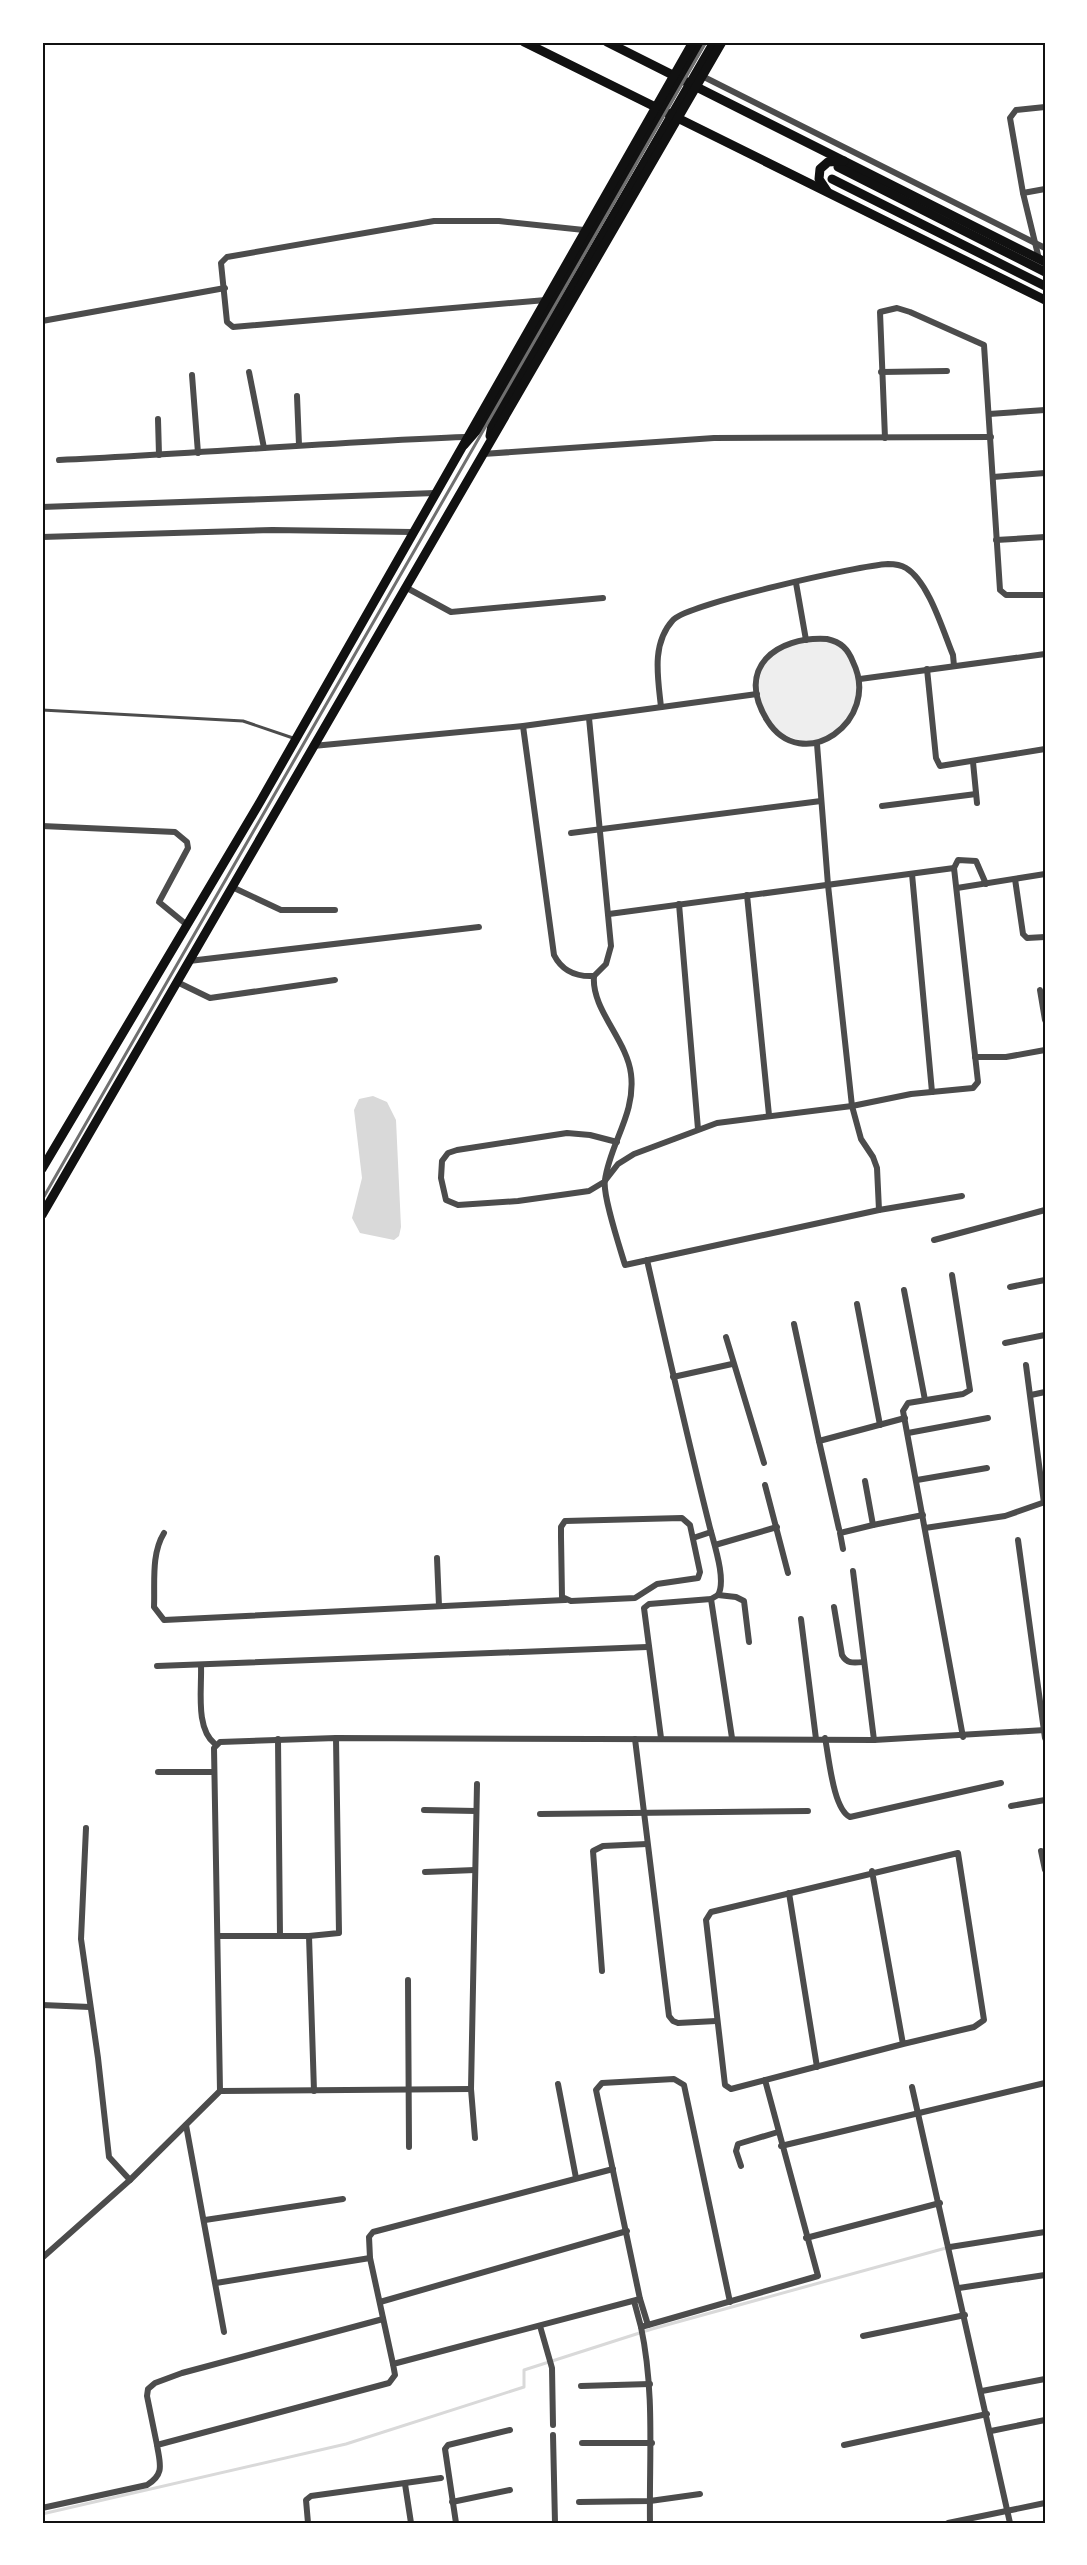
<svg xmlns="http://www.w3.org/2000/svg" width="1087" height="2565" viewBox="0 0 1087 2565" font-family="Quicksand,sans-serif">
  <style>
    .green { fill: #eee }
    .water { fill: #d9d9d9 }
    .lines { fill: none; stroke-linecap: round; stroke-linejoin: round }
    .stream { stroke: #d9d9d9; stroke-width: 3 }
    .service { stroke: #4c4c4c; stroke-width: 3 }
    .minor { stroke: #4c4c4c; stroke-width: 6 }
    .primary { stroke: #111; stroke-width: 9 }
    .rail { stroke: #707070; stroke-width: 3 }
    .neatline { fill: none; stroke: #111; stroke-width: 2 }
  </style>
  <rect width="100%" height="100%" fill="#fff"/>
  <!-- green -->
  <path class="green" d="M827,639C833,642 843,645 847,650C881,687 843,759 790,737C780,733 771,726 766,717C737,657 778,645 827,639Z"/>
  <!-- water -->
  <polygon class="water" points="373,1096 387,1102 396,1120 401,1227 399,1236 394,1240 360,1233 352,1218 362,1178 354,1110 359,1099"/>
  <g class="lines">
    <!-- stream -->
    <polyline class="stream" points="42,2514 346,2444 524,2387 524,2370 652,2329 946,2248"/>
    <!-- service -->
    <polyline class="service" points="42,710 243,721 293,738"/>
    <!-- minor -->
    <g class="minor">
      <polyline points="702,76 1045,248"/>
      <polyline points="1023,193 1045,189"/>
      <polyline points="1039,259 1023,193 1010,118 1016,110 1045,107"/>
      <polyline points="546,300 233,327 227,322 221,263 227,257 434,221 499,221 584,230"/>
      <polyline points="42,321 225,288"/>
      <polyline points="249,372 264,448"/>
      <polyline points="881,372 947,371"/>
      <polyline points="192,375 198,453"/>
      <polyline points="297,396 299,445"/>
      <polyline points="989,414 1045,410"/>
      <polyline points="158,419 159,455"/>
      <polyline points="885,438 880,312 897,308 910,312 984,345 1000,590 1006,595 1045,595"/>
      <polyline points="483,454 714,438 991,437"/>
      <path d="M59,460C195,454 330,442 465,437"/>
      <polyline points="993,477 1045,473"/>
      <polyline points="42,507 435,493"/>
      <polyline points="42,537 272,530 412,532"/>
      <polyline points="996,540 1045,537"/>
      <polyline points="796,583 806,640"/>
      <polyline points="407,588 451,612 603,598"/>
      <path d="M827,639C841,642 848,649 853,662C882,721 802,777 767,720C735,668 776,636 827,639Z"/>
      <polyline points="927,669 936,758 940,766 1045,749"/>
      <polyline points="860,679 1045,654"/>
      <path d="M661,707C658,678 651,644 673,620C687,604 861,565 888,564C894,564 901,565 906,568C929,582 943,631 953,655L954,666"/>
      <polyline points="589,718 611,946 606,964 594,976"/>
      <path d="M523,726L554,955C562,971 576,977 594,976"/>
      <polyline points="817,744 828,885 852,1106 861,1139 873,1157 877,1168 879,1210"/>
      <polyline points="313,746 523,726 757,694"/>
      <polyline points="973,762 977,803"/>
      <polyline points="882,806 976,794"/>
      <polyline points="42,826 175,832 187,842 188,848 159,902 187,925"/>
      <polyline points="571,833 821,801"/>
      <polyline points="954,868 958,860 976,861 986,884"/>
      <polyline points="912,874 932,1092"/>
      <polyline points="1015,879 1023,934 1027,938 1045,937"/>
      <polyline points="232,887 281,910 335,910"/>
      <polyline points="957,888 1045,874"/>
      <polyline points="747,895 769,1115"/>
      <polyline points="679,904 698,1129"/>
      <polyline points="609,914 954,868 978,1082 973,1088 911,1094 852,1106 717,1123 634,1154 618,1164 604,1182 589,1191 518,1201 458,1205 446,1200 441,1178 442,1161 448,1153 457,1150 567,1133 590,1135 617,1142"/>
      <polyline points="189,961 479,927"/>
      <path d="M594,976C591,1009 627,1040 631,1074C636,1114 610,1143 605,1180C602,1194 620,1248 625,1265L879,1210L962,1196"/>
      <polyline points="177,982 210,998 335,980"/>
      <polyline points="1040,990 1045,1020"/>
      <polyline points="975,1057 1006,1057 1045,1050"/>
      <polyline points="934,1240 1045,1210"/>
      <path d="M647,1260C667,1348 687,1436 709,1524C713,1541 727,1580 718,1595L711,1599L649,1604L644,1608L661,1738"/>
      <polyline points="952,1275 970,1390 963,1394 908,1403 903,1411 963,1737"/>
      <polyline points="1010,1287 1045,1280"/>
      <polyline points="904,1290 925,1400"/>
      <polyline points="857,1304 880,1425"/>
      <polyline points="794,1324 819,1441 905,1418"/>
      <polyline points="726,1337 764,1463"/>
      <polyline points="1005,1343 1045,1335"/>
      <polyline points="1026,1365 1044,1503"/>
      <polyline points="673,1377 732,1364"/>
      <polyline points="1031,1395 1045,1392"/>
      <polyline points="908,1433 988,1418"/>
      <polyline points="819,1441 839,1529"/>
      <polyline points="917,1480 987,1468"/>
      <polyline points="765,1485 788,1573"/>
      <polygon points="682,1518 690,1525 700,1572 698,1578 657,1584 635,1598 571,1601 562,1597 561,1537 561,1527 565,1521"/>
      <polyline points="873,1525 923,1515"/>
      <polyline points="925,1528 1005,1516 1045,1502"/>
      <path d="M164,1533C151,1554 155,1583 154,1607L164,1620L565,1600"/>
      <polyline points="693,1538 711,1532"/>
      <polyline points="1018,1540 1045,1738"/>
      <polyline points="715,1545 777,1527"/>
      <polyline points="843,1549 840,1533 873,1525 865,1481"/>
      <polyline points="437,1558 439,1606"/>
      <polyline points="853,1571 874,1740"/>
      <polyline points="718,1595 736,1597 744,1601 749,1642"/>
      <polyline points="711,1599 732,1738"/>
      <path d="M834,1607L842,1655C847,1664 853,1663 864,1662"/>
      <polyline points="801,1619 816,1739"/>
      <path d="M201,1665C202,1689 195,1728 215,1744"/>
      <polyline points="157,1666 647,1647"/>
      <path d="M825,1738C829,1757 833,1809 850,1817L1001,1783"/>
      <polyline points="278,1739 280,1936"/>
      <polyline points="635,1739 669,2016 673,2021 678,2023 716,2021"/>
      <polyline points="158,1772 214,1772"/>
      <polyline points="1011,1806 1045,1800"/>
      <polyline points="424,1810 476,1811"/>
      <polyline points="540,1814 808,1811"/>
      <polyline points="86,1828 81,1939 98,2058 109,2157 130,2180"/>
      <polyline points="1041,1851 1045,1870"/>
      <polyline points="872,1871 903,2044 731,2089 725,2085 706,1920 711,1912 958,1853 984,2020 974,2027 903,2044"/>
      <polyline points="425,1872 475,1870"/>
      <polyline points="789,1893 817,2067"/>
      <polyline points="218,1936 309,1936 339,1933 336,1738"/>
      <polyline points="309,1936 314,2091"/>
      <polyline points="602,1971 593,1851 603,1846 647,1844"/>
      <polyline points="408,1980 409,2147"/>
      <polyline points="42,2005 90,2007"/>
      <polyline points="558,2084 576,2178"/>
      <polyline points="912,2087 1010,2523"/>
      <polyline points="220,2091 471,2089"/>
      <polyline points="186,2125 224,2332"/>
      <polyline points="475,2138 471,2089 477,1784"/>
      <polyline points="781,2146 1045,2083"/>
      <polyline points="741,2166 736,2151 738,2144 778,2132"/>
      <polyline points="205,2220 343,2199"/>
      <polyline points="806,2238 940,2203"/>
      <polyline points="950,2247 1045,2232"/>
      <polyline points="42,2258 130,2180 220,2091 214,1748 220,1742 336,1738 874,1740 1045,1730"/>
      <polyline points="216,2283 370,2258"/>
      <polyline points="959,2288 1045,2275"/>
      <polyline points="640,2299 648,2325"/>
      <polyline points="634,2301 641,2327 818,2276 765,2080"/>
      <polyline points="380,2302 627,2231"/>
      <polyline points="540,2326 552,2368 553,2425"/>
      <path d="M641,2327C655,2393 649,2457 650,2523"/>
      <polyline points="863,2336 965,2315"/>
      <polyline points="393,2364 370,2258 369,2237 373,2232 613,2169"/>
      <polyline points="581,2386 650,2384"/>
      <polyline points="982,2391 1045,2379"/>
      <polyline points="991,2431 1045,2420"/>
      <polyline points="553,2435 555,2523"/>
      <polyline points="582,2443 652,2443"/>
      <polyline points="157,2445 147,2396 148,2389 155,2383 182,2373 383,2319"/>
      <polyline points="844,2445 987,2414"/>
      <polyline points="405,2484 411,2523"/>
      <polyline points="452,2502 510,2490"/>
      <polyline points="579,2502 650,2501 700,2494"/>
      <path d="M42,2508L147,2485C165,2474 160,2464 157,2445L389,2383L395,2375L393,2364L640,2299L596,2090L602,2083L674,2079L684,2085L730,2302"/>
      <polyline points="308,2523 306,2500 311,2496 441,2478"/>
      <polyline points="456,2523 445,2449 448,2445 510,2430"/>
      <polyline points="948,2523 1045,2503"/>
    </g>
    <!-- primary -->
    <g class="primary">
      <polyline points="524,42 1045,300"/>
      <polyline points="607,42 1045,262"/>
      <polyline points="838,167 1045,272"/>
      <polyline points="832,179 1045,286"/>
      <polyline points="827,191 819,179 820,169 828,162 844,161"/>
      <polyline points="490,436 492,425 714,42"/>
      <polyline points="464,445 484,422 702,42"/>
      <polyline points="42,1169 260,802 693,42"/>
      <polyline points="42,1215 722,42"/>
    </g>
    <!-- rail -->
    <polyline class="rail" points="42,1200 706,42"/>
  </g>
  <!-- border -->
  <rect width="1087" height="2565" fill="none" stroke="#ffffff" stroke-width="87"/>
  <rect x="44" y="44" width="1000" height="2478" class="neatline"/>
</svg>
